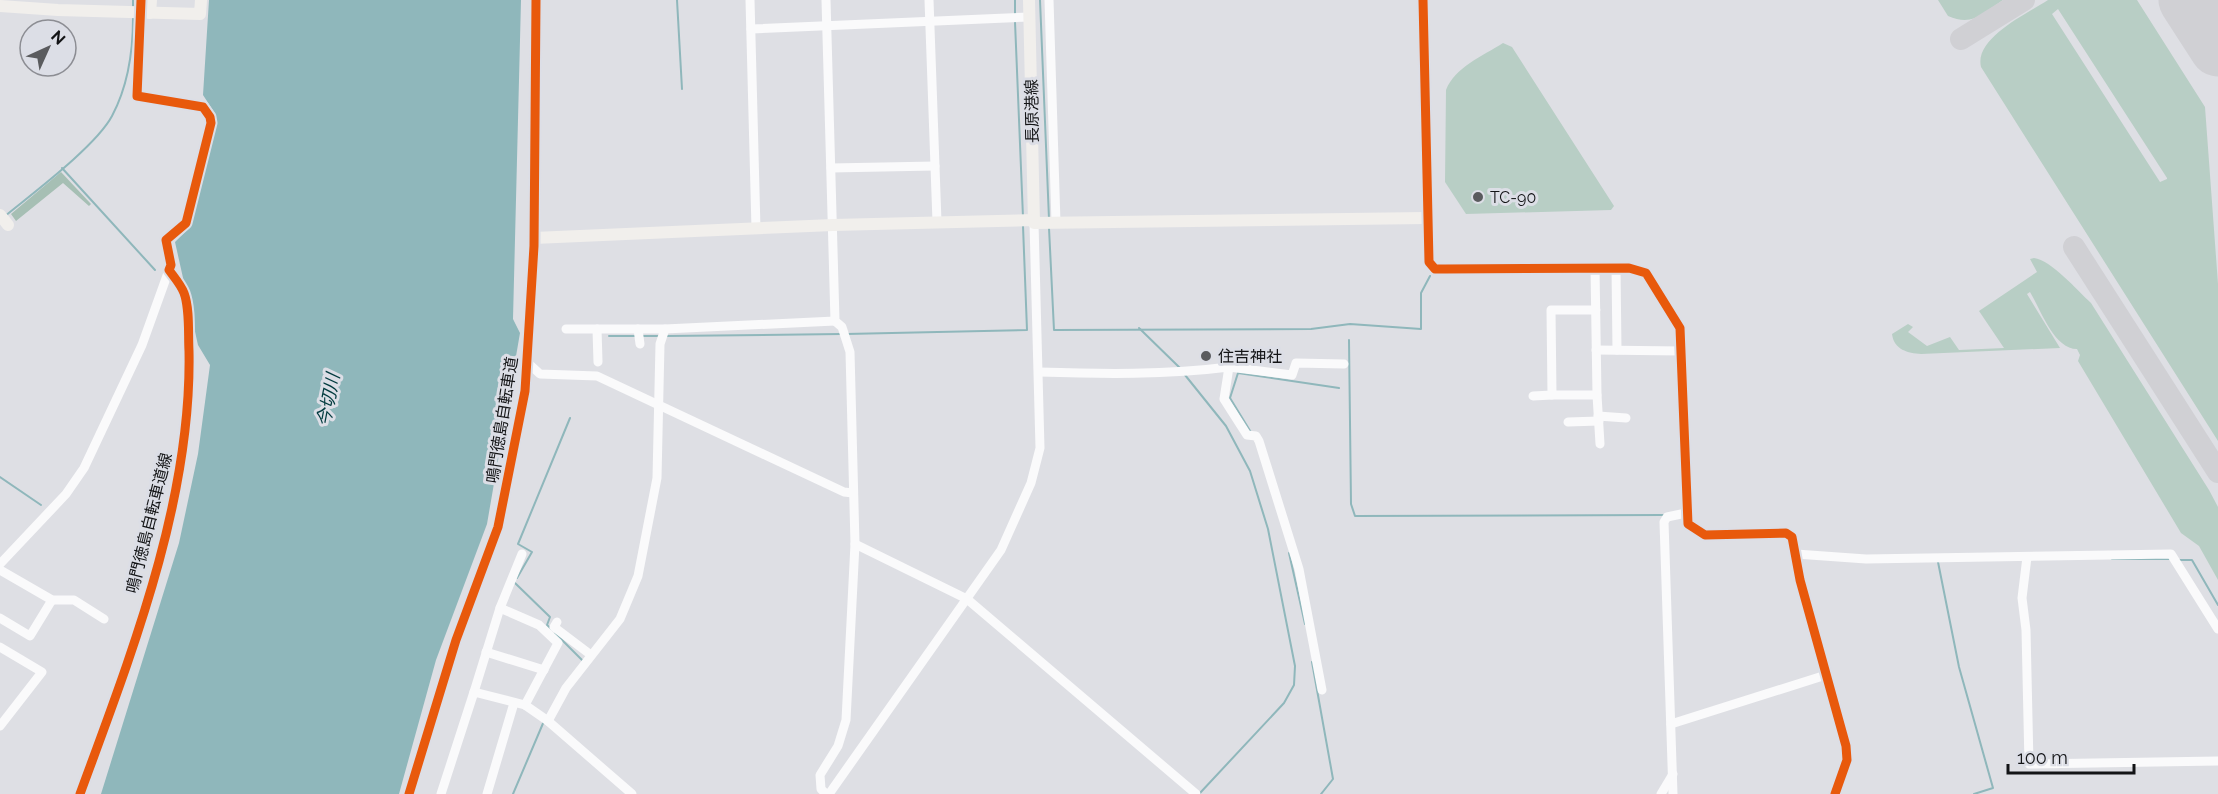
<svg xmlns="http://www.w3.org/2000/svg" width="2218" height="794" viewBox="0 0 2218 794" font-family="Raleway,'Noto Sans JP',sans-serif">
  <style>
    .green { fill: #b8cec5; fill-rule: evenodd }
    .forest { fill: #a6bfb4 }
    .water { fill: #8fb7bb }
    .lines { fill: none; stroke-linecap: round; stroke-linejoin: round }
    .stream { stroke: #8fb7bb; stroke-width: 2 }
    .taxiway { stroke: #d0d0d4; stroke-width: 22 }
    .runway { stroke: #d0d0d4; stroke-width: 57 }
    .street { stroke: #fafafb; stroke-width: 9 }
    .secondary { stroke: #f1efec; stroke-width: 12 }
    .cycleway-casing { stroke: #dcdee6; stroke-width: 13 }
    .cycleway { stroke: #e8590c; stroke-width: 9 }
    .poi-dot { fill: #5a5b5e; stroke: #dcdee6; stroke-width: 2 }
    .labels { text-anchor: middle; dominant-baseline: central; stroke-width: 6; stroke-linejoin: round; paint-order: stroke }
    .street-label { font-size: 16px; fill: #131416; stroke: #dcdee6 }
    .poi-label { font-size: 16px; fill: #131416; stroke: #dcdee6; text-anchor: start }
    .water-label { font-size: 18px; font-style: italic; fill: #003a3e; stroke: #dcdee6 }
  </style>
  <rect width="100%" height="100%" fill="#dedfe4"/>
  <!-- green -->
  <g class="green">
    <path d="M1938,0H2003C1983,13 1973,27 1948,16Z"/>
    <path d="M2048,0H2137L2205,107L2218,284V441L1981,67C1974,38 2027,14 2048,0ZM2058,9L2167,178V179L2160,182L2052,14Z"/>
    <path d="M1503,43L1512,47L1614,206L1611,210L1466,214L1445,182L1446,90C1455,67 1483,56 1503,43Z"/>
    <path d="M2034,258C2051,260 2077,290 2091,303L2209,490L2218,507V580L2199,546L2181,533L2078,361L2080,355L2077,349C2054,349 2041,310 2030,292L2027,294L2060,348L1921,354C1908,353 1894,350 1892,334L1908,324L1913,327L1908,332L1927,346L1950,337L1959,350L2004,348L1979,311L2037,272L2030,259Z"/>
  </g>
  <!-- forest -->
  <polygon class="forest" points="61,172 91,204 89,206 63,183 16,221 11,214"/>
  <!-- water -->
  <polygon class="water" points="209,0 521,0 513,319 520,333 487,524 436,660 399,794 101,794 179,543 198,454 210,365 198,345 175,242 189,228 216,115 203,95"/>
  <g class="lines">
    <!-- stream -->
    <g class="stream">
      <polyline points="677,0 682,89"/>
      <polyline points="1015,0 1015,16"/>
      <polyline points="1040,0 1049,219"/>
      <polyline points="133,9 133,0"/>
      <polyline points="1015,22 1023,217"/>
      <polyline points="62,168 155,270"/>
      <path d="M5,216C33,193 96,146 112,116C128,86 133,51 133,18"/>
      <polyline points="1049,228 1054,330 1311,329 1350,324 1421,329 1421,293 1430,276"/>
      <polyline points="1139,328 1180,368"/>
      <polyline points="846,334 1027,330 1023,226"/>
      <polyline points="609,336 637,336"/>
      <polyline points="642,336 661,336"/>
      <polyline points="666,336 841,334"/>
      <polyline points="1349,340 1351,504 1355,516 1663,515"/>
      <polyline points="1185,375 1226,426 1250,471 1268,529 1295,666 1294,685 1284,703 1200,793"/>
      <polyline points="1252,434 1230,398 1238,373 1339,388"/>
      <polyline points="0,477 41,505"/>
      <polyline points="1289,553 1305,624"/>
      <polyline points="2112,559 2172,559"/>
      <polyline points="2178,560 2192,560 2218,605"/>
      <polyline points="1938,562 1959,667 1993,788 1974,794"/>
      <polyline points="517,578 532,552 518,544 570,418"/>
      <polyline points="515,583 550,617 547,625 551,629"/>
      <polyline points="555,633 582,660"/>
      <polyline points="1312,662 1333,779 1321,794"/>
      <polyline points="513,794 544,721"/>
    </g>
    <!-- taxiway -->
    <g class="taxiway">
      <polyline points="1961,39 2024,0"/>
      <polyline points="2074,247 2218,472"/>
    </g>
    <!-- runway -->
    <polyline class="runway" points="2187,0 2218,48"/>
    <!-- street -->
    <g class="street">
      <polyline points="750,0 756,229"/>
      <polyline points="826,0 835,321 842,327 850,352 855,544 846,720 838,746 820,775 821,789 826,794"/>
      <polyline points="929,0 937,222"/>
      <polyline points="1049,0 1056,223"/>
      <polyline points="751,29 1029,17"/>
      <polyline points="831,168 935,166"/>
      <polyline points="1595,268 1597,395 1552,395 1551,310 1596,310"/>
      <polyline points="1616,268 1617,350"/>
      <polyline points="566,329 665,329 835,321"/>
      <polyline points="597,329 598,362"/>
      <polyline points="638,329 640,344"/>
      <polyline points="1596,350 1682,351"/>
      <polyline points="528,363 540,374 597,376 844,492 853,493"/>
      <polyline points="1229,367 1292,375 1296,363 1344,364"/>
      <path d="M1039,372C1102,374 1166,375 1229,367L1224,399L1247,435L1256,436L1259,441L1299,569L1322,690"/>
      <polyline points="1597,395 1600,444"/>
      <polyline points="1533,396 1552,395"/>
      <polyline points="1598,416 1626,418"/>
      <polyline points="1568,422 1599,421"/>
      <polyline points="855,544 967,599 1196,794"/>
      <polyline points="1796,554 1866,559 2171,554 2218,629"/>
      <polyline points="2027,557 2022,598 2026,630 2029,764 2218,761"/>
      <polyline points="0,564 66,494 84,468 142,345 169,270"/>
      <polyline points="0,570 52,600 74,600 104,619"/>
      <polyline points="500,608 539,625 558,643 525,705"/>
      <polyline points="0,618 30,636 52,600"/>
      <polyline points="557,622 554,627 591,655"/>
      <polyline points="0,647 42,672 0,726"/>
      <polyline points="486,652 544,670"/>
      <polyline points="474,692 500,608 522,554"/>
      <polyline points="548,721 566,688 620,619 638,576 657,478 660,344 665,329"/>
      <polyline points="1671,724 1826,675"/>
      <polyline points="441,794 474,692 525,705 548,721 632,794"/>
      <polyline points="487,794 514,703"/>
      <polyline points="829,794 1001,550 1031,483 1040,448 1034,223"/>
      <polyline points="1661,794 1673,774"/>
      <polyline points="1673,794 1664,522 1667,517 1686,513"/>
    </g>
    <!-- secondary -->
    <g class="secondary">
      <polyline points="1029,0 1034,223 1426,218"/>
      <polyline points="1423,0 1429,262 1435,269 1445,269 1629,268 1646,273 1680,328 1688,524 1705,535 1786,533 1792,537 1800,580 1846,746 1847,760 1835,794"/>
      <polyline points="0,6 58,10 200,14 201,0"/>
      <polyline points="150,13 151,0"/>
      <polyline points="0,215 8,225"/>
      <polyline points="534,238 833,225 1034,220"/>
      <polyline points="409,794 456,640 498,527 525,391 534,246 536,0"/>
    </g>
    <!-- cycleway casing -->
    <g class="cycleway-casing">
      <g id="cycleway">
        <polyline points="1423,0 1429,262 1435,269 1445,269 1629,268 1646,273 1680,328 1688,524 1705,535 1786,533 1792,537 1800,580 1846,746 1847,760 1835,794"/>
        <path d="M80,794C131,655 192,501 189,351C188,334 190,309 184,293C181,285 174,277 169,270L171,265L166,240L186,223L211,123L210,117L203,107L137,96L141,0"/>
        <polyline points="409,794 456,640 498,527 525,391 534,246 536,0"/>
      </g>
    </g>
    <!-- cycleway -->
    <use href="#cycleway" class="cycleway"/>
  </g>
  <!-- markers -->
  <g class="poi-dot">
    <circle cx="1478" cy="197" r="6"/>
    <circle cx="1206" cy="356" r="6"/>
  </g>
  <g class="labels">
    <!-- street labels -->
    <g class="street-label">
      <text transform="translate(1032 111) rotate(-91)">長原港線</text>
      <text transform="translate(502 420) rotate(-81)">鳴門徳島自転車道</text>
      <text transform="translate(149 523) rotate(-76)">鳴門徳島自転車道線</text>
    </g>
    <!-- poi labels -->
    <g class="poi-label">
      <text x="1490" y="197">TC-90</text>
      <text x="1218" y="356">住吉神社</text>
    </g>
    <!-- water labels -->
    <g class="water-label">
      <text transform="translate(328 400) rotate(-79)">今切川</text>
    </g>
  </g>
  <!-- north arrow -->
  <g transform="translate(48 48) rotate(45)"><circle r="28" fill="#dcdee6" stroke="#8c8d93" stroke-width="1.5"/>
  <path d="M0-4.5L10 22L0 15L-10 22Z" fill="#5a5b5e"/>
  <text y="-9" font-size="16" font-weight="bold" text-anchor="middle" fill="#131416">N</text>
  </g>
  <!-- scale -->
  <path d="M2008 764v9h126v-9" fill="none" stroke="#131416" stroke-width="3"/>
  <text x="2017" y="764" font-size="18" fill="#131416" stroke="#dcdee6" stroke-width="4.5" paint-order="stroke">100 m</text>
</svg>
